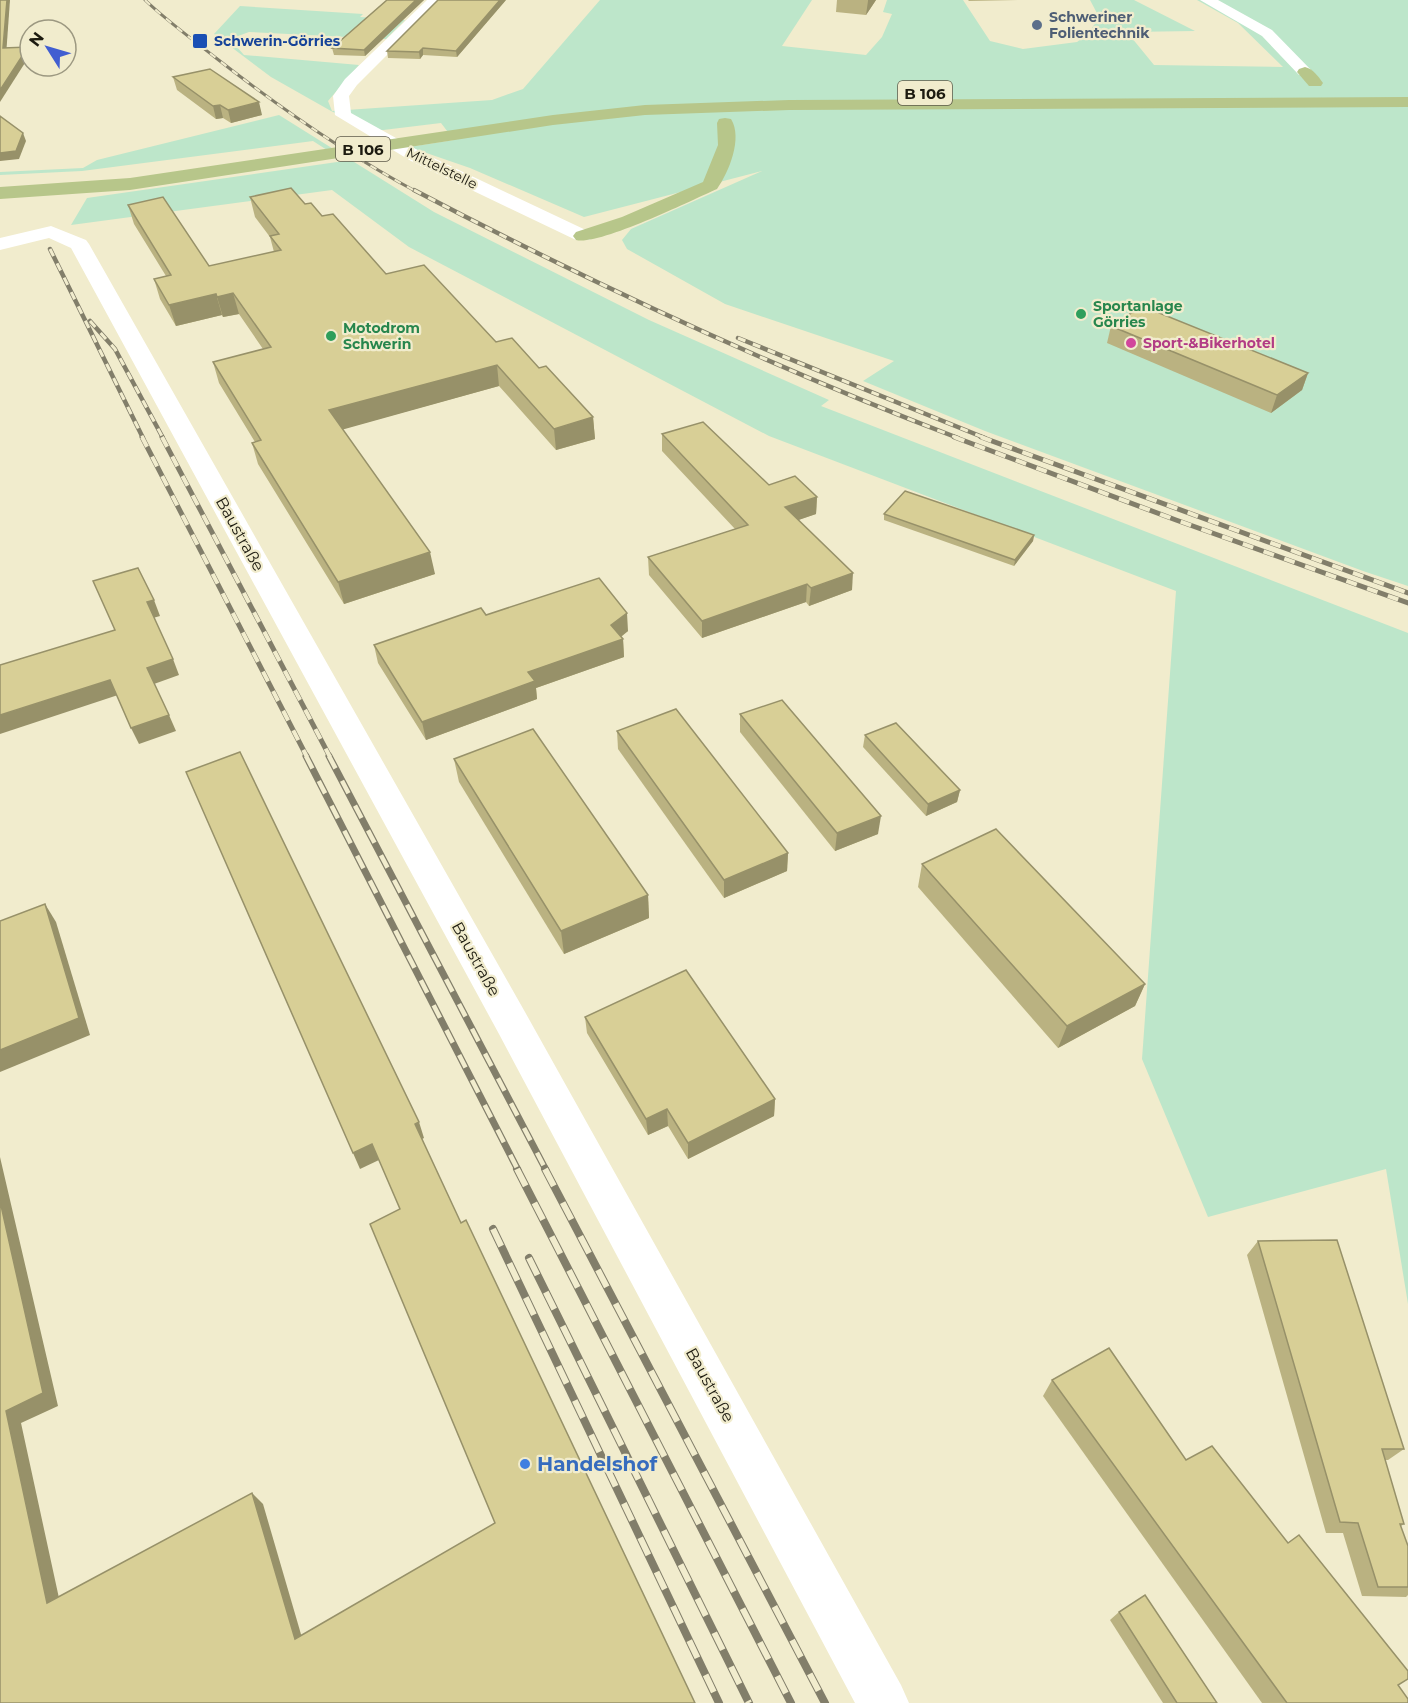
<svg xmlns="http://www.w3.org/2000/svg" width="1408" height="1703" viewBox="0 0 1408 1703" font-family="Montserrat,sans-serif">
  <style>
    .green { fill: #bde6ca }
    .lines { fill: none; stroke-linecap: round; stroke-linejoin: round }
    .minor { fill: #fff; fill-rule: evenodd }
    .trunk { fill: #b7c68a; fill-rule: evenodd }
    .rail-far4-casing { stroke: #827e6a; stroke-width: 3 }
    .rail-far3-casing { stroke: #827e6a; stroke-width: 4.5 }
    .rail-far2-casing { stroke: #827e6a; stroke-width: 5 }
    .rail-far1-casing { stroke: #827e6a; stroke-width: 7 }
    .rail-casing { stroke: #827e6a; stroke-width: 8 }
    .rail-far4 { stroke: #f1eccd; stroke-width: 2; stroke-dasharray: 7; stroke-linecap: butt }
    .rail-far3 { stroke: #f1eccd; stroke-width: 3; stroke-dasharray: 8; stroke-linecap: butt }
    .rail-far2 { stroke: #f1eccd; stroke-width: 4; stroke-dasharray: 11; stroke-linecap: butt }
    .rail-far1 { stroke: #f1eccd; stroke-width: 4.5; stroke-dasharray: 14; stroke-linecap: butt }
    .rail { stroke: #f1eccd; stroke-width: 6; stroke-dasharray: 19; stroke-linecap: butt }
    .wall { fill: #bab281 }
    .shaded-wall { fill: #979169 }
    .building { fill: #d8cf96; stroke: #979169; stroke-width: 1.5 }
    .service-dot { fill: #5c6f8a; stroke: #f1eccd; stroke-width: 2 }
    .transit-dot { fill: #1a4fb4; stroke: #f1eccd; stroke-width: 2 }
    .leisure-dot { fill: #2e9e5b; stroke: #f1eccd; stroke-width: 2 }
    .hotel-dot { fill: #d1479c; stroke: #f1eccd; stroke-width: 2 }
    .shop-dot { fill: #3f7fe0; stroke: #f1eccd; stroke-width: 2 }
    .labels { text-anchor: middle; dominant-baseline: central; stroke-width: 4.5; stroke-linejoin: round; paint-order: stroke }
    .far-service-label { font-size: 14px; font-weight: bold; fill: #4e5e75; stroke: #f1eccd; text-anchor: start }
    .far-transit-label { font-size: 14px; font-weight: bold; fill: #164399; stroke: #f1eccd; text-anchor: start }
    .far-street-label { font-size: 14px; fill: #1d1b10; stroke: #f1eccd }
    .far-leisure-label { font-size: 14px; font-weight: bold; fill: #27864d; stroke: #f1eccd; text-anchor: start }
    .far-hotel-label { font-size: 14px; font-weight: bold; fill: #b23c85; stroke: #f1eccd; text-anchor: start }
    .shield { fill: #f1eccd; stroke: #5d5a49; stroke-width: 1.5 }
    .shield-label { font-size: 15px; font-weight: bold; fill: #1d1b10 }
    .street-label { font-size: 16px; fill: #1d1b10; stroke: #f1eccd }
    .near-shop-label { font-size: 20px; font-weight: bold; fill: #366cbe; stroke: #f1eccd; text-anchor: start }
  </style>
  <rect width="100%" height="100%" fill="#f1eccd"/>
  <!-- green -->
  <g class="green">
    <polygon points="600,0 812,0 782,46 866,55 882,37 892,14 883,12 887,0 963,0 990,41 1023,49 1077,42 1089,33 1099,17 1090,0 1134,0 1195,31 1127,32 1154,65 1283,67 1238,23 1197,0 1408,0 1408,586 1363,571 985,431 863,381 894,361 725,304 627,249 622,240 631,229 762,171 584,217 470,168 409,147 454,140 441,123 375,131 331,111 271,77 214,34 240,6 363,14 360,17 405,20 386,39 249,32 230,39 244,55 359,65 328,101 332,111 492,100 523,89"/>
    <polygon points="279,115 434,212 649,320 829,400 821,406 1408,633 1408,1304 1386,1169 1208,1217 1142,1059 1176,591 769,436 409,247 332,190 71,225 87,198 344,161 313,141 82,171 0,175 0,172 83,168 97,160"/>
  </g>
  <g class="lines">
    <!-- minor -->
    <g class="minor">
      <polygon points="427,0 442,0 357,85 349,96 351,113 423,153 590,232 593,236 590,240 576,240 411,161 335,115 333,96 345,79"/>
      <polygon points="1200,0 1218,0 1272,30 1313,72 1311,75 1299,75 1262,36"/>
      <polygon points="51,226 86,240 89,244 525,1012 901,1685 909,1703 855,1703 499,1034 71,248 49,238 0,250 0,238"/>
    </g>
    <!-- trunk -->
    <g class="trunk">
      <path d="M1305,67C1313,69 1318,76 1323,83L1321,86H1309L1297,72L1299,69Z"/>
      <polygon points="1408,97 1408,107 789,110 645,115 553,125 130,190 0,199 0,187 130,178 553,115 645,105 789,100"/>
      <path d="M725,118L731,119C743,138 729,172 717,189C692,200 599,246 576,240L573,236L576,232L622,217L703,182L718,145L717,123L719,119Z"/>
    </g>
    <!-- rail-far4 casing -->
    <g class="rail-far4-casing">
      <path id="rail-far4" d="M145,0C167,21 192,39 216,58C279,107 346,154 417,192"/>
    </g>
    <!-- rail-far3 casing -->
    <g class="rail-far3-casing">
      <g id="rail-far3">
        <path d="M414,190C591,283 772,367 958,438"/>
        <polyline points="50,249 143,438"/>
        <polyline points="90,321 115,349 163,438"/>
        <polyline points="738,338 985,438"/>
      </g>
    </g>
    <!-- rail-far2 casing -->
    <g class="rail-far2-casing">
      <g id="rail-far2">
        <polyline points="142,437 307,757"/>
        <polyline points="162,437 330,757"/>
        <polyline points="954,437 1176,520 1408,603"/>
        <polyline points="981,437 1408,593"/>
      </g>
    </g>
    <!-- rail-far1 casing -->
    <g class="rail-far1-casing">
      <g id="rail-far1">
        <polyline points="306,756 518,1170"/>
        <polyline points="329,756 546,1170"/>
      </g>
    </g>
    <!-- rail casing -->
    <g class="rail-casing">
      <g id="rail">
        <polyline points="517,1169 791,1703"/>
        <polyline points="545,1169 825,1703"/>
        <polyline points="493,1229 719,1703"/>
        <polyline points="529,1258 749,1703"/>
      </g>
    </g>
    <!-- rail-far4 -->
    <use href="#rail-far4" class="rail-far4"/>
    <!-- rail-far3 -->
    <use href="#rail-far3" class="rail-far3"/>
    <!-- rail-far2 -->
    <use href="#rail-far2" class="rail-far2"/>
    <!-- rail-far1 -->
    <use href="#rail-far1" class="rail-far1"/>
    <!-- rail -->
    <use href="#rail" class="rail"/>
  </g>
  <!-- wall -->
  <g class="wall">
    <polygon points="387,0 424,0 365,56 334,55 332,48"/>
    <polygon points="506,0 457,57 423,55 420,59 388,58 387,51"/>
    <polygon points="837,0 876,0 866,15 836,12"/>
    <polygon points="968,0 1021,0 969,1"/>
    <polygon points="173,77 262,115 231,123 223,118 216,119 177,90"/>
    <polygon points="250,197 305,204 322,216 386,274 496,342 539,368 593,417 595,439 556,450 499,386 342,429 435,574 344,604 258,464 252,443 255,442 219,383 213,362 263,349 239,314 223,317 222,315 176,326 160,299 154,279 166,276 134,224 128,205 209,266 274,252 270,237 255,217"/>
    <polygon points="1111,326 1308,373 1302,390 1271,413 1107,343"/>
    <polygon points="662,434 769,485 817,497 816,514 798,520 852,590 809,606 806,602 702,638 649,575 648,557 735,529 662,451"/>
    <polygon points="884,514 1034,535 1033,541 1014,566 884,520"/>
    <polygon points="486,615 628,631 621,637 623,639 624,657 536,688 537,699 426,740 378,663 374,645"/>
    <polygon points="740,714 878,834 835,851 740,732"/>
    <polygon points="617,731 788,853 787,871 724,898 618,749"/>
    <polygon points="865,735 960,790 957,802 926,816 863,747"/>
    <polygon points="454,759 648,895 649,918 564,954 459,782"/>
    <polygon points="922,864 1145,984 1135,1006 1058,1048 918,887"/>
    <polygon points="585,1017 775,1099 774,1116 688,1159 668,1126 648,1135 587,1033"/>
    <polygon points="1258,1241 1404,1449 1388,1460 1385,1460 1404,1524 1401,1526 1408,1587 1408,1595 1406,1597 1362,1596 1343,1533 1326,1533 1247,1255"/>
    <polygon points="1052,1380 1186,1460 1398,1685 1408,1703 1262,1703 1043,1396"/>
    <polygon points="1119,1612 1217,1703 1163,1703 1110,1620"/>
  </g>
  <!-- shaded-wall -->
  <g class="shaded-wall">
    <polygon points="7,0 10,0 6,56 3,48"/>
    <polygon points="416,0 424,0 365,56 364,50"/>
    <polygon points="500,0 506,0 457,57 456,51"/>
    <polygon points="868,0 876,0 866,15 868,1"/>
    <polygon points="28,47 30,55 0,102 0,90"/>
    <polygon points="423,48 423,55 420,59 419,52"/>
    <polygon points="259,102 262,115 231,123 228,110"/>
    <polygon points="220,105 223,118 216,119 213,106"/>
    <polygon points="23,133 26,141 19,159 0,161 0,153"/>
    <polygon points="233,293 239,314 223,317 217,297"/>
    <polygon points="216,294 222,315 176,326 169,305"/>
    <polygon points="497,365 499,386 334,432 329,410"/>
    <polygon points="1308,373 1302,390 1271,413 1277,395"/>
    <polygon points="593,417 595,439 556,450 554,429"/>
    <polygon points="817,497 816,514 784,525 785,507"/>
    <polygon points="1034,535 1033,541 1014,566 1015,560"/>
    <polygon points="430,552 435,574 344,604 338,582"/>
    <polygon points="853,573 852,590 809,606 811,588"/>
    <polygon points="807,584 806,602 702,638 702,621"/>
    <polygon points="154,600 160,616 153,618 147,602"/>
    <polygon points="627,613 628,631 614,642 623,639 624,657 536,688 537,699 426,740 422,722 528,672 611,625"/>
    <polygon points="173,659 179,675 154,684 147,668"/>
    <polygon points="110,680 118,695 0,734 0,715"/>
    <polygon points="169,715 176,731 139,744 131,728"/>
    <polygon points="960,790 957,802 926,816 928,804"/>
    <polygon points="881,816 878,834 835,851 837,833"/>
    <polygon points="788,853 787,871 724,898 724,880"/>
    <polygon points="648,895 649,918 564,954 561,931"/>
    <polygon points="45,904 56,922 90,1035 0,1072 0,1050"/>
    <polygon points="1145,984 1135,1006 1058,1048 1067,1026"/>
    <polygon points="775,1099 774,1116 688,1159 688,1143"/>
    <polygon points="667,1109 668,1126 648,1135 646,1119"/>
    <polygon points="419,1122 424,1138 420,1140 415,1124"/>
    <polygon points="372,1144 379,1160 360,1169 353,1153"/>
    <polygon points="0,1157 58,1406 21,1423 62,1612 47,1603 6,1411 0,1201"/>
    <polygon points="252,1493 263,1504 305,1648 295,1639"/>
  </g>
  <!-- building -->
  <g class="building">
    <polygon points="0,0 7,0 3,48 28,47 0,90"/>
    <polygon points="387,0 416,0 364,50 332,48"/>
    <polygon points="438,0 500,0 456,51 423,48 419,52 387,51"/>
    <polygon points="210,69 259,102 228,110 220,105 213,106 173,77"/>
    <polygon points="0,116 23,133 16,151 0,153"/>
    <polygon points="291,188 305,204 311,203 322,216 333,214 386,274 424,265 496,342 512,338 539,368 546,366 593,417 554,429 497,365 329,410 430,552 338,582 252,443 261,440 213,362 271,347 233,293 217,297 216,294 169,305 154,279 171,275 128,205 163,197 209,266 281,250 270,236 279,234 250,197"/>
    <polygon points="1142,306 1308,373 1277,395 1111,326"/>
    <polygon points="703,422 769,485 795,476 817,497 785,507 853,573 811,588 807,584 702,621 648,557 748,525 662,434"/>
    <polygon points="905,491 1034,535 1015,560 884,514"/>
    <polygon points="138,568 154,600 147,602 173,659 147,668 169,715 131,728 110,680 0,715 0,665 115,630 93,581"/>
    <polygon points="599,578 627,613 611,625 623,639 528,672 535,681 422,722 374,645 481,608 486,615"/>
    <polygon points="782,700 881,816 837,833 740,714"/>
    <polygon points="676,709 788,853 724,880 617,731"/>
    <polygon points="896,723 960,790 928,804 865,735"/>
    <polygon points="533,729 648,895 561,931 454,759"/>
    <polygon points="240,752 419,1122 415,1124 461,1223 466,1220 695,1703 0,1703 0,1201 43,1393 6,1411 47,1603 252,1493 295,1639 495,1523 370,1224 400,1209 372,1144 353,1153 186,772"/>
    <polygon points="996,829 1145,984 1067,1026 922,864"/>
    <polygon points="45,904 79,1018 0,1050 0,921"/>
    <polygon points="686,970 775,1099 688,1143 667,1109 646,1119 585,1017"/>
    <polygon points="1337,1240 1404,1449 1382,1449 1404,1524 1400,1524 1408,1546 1408,1587 1378,1587 1358,1523 1340,1522 1258,1241"/>
    <polygon points="1109,1348 1186,1460 1212,1446 1288,1543 1299,1535 1408,1671 1408,1679 1398,1685 1408,1699 1408,1703 1287,1703 1052,1380"/>
    <polygon points="1145,1595 1217,1703 1177,1703 1119,1612"/>
  </g>
  <!-- markers -->
  <circle class="service-dot" cx="1037" cy="25" r="6"/>
  <rect class="transit-dot" x="192" y="33" width="16" height="16" rx="3"/>
  <g class="leisure-dot">
    <circle cx="1081" cy="314" r="6"/>
    <circle cx="331" cy="336" r="6"/>
  </g>
  <circle class="hotel-dot" cx="1131" cy="343" r="6"/>
  <circle class="shop-dot" cx="525" cy="1464" r="6"/>
  <g class="labels">
    <!-- far-service labels -->
    <g class="far-service-label">
      <text x="1049" y="17">Schweriner<tspan x="1049" dy="16">Folientechnik</tspan></text>
    </g>
    <!-- far-transit labels -->
    <g class="far-transit-label">
      <text x="214" y="41">Schwerin-Görries</text>
    </g>
    <!-- far-street labels -->
    <g class="far-street-label">
      <text transform="translate(442 168) rotate(26)">Mittelstelle</text>
    </g>
    <!-- far-leisure labels -->
    <g class="far-leisure-label">
      <text x="1093" y="306">Sportanlage<tspan x="1093" dy="16">Görries</tspan></text>
      <text x="343" y="328">Motodrom<tspan x="343" dy="16">Schwerin</tspan></text>
    </g>
    <!-- far-hotel labels -->
    <g class="far-hotel-label">
      <text x="1143" y="343">Sport-&amp;Bikerhotel</text>
    </g>
    <!-- shield labels -->
    <g class="shield">
      <rect x="898" y="81" width="54" height="24" rx="4.5"/>
      <rect x="336" y="137" width="54" height="24" rx="4.5"/>
    </g>
    <g class="shield-label">
      <text x="925" y="93">B 106</text>
      <text x="363" y="149">B 106</text>
    </g>
    <!-- street labels -->
    <g class="street-label">
      <text transform="translate(240 534) rotate(61)">Baustraße</text>
      <text transform="translate(476 959) rotate(61)">Baustraße</text>
      <text transform="translate(710 1385) rotate(61)">Baustraße</text>
    </g>
    <!-- near-shop labels -->
    <g class="near-shop-label">
      <text x="537" y="1464">Handelshof</text>
    </g>
  </g>
  <!-- north arrow -->
  <g transform="translate(48 48) rotate(307)"><circle r="28" fill="#f1eccd" stroke="#9c9881" stroke-width="1.5"/>
  <path d="M0-4.5L10 22L0 15L-10 22Z" fill="#415ed1"/>
  <text y="-9" font-size="16" font-weight="bold" text-anchor="middle" fill="#1d1b10">N</text>
  </g>
</svg>
